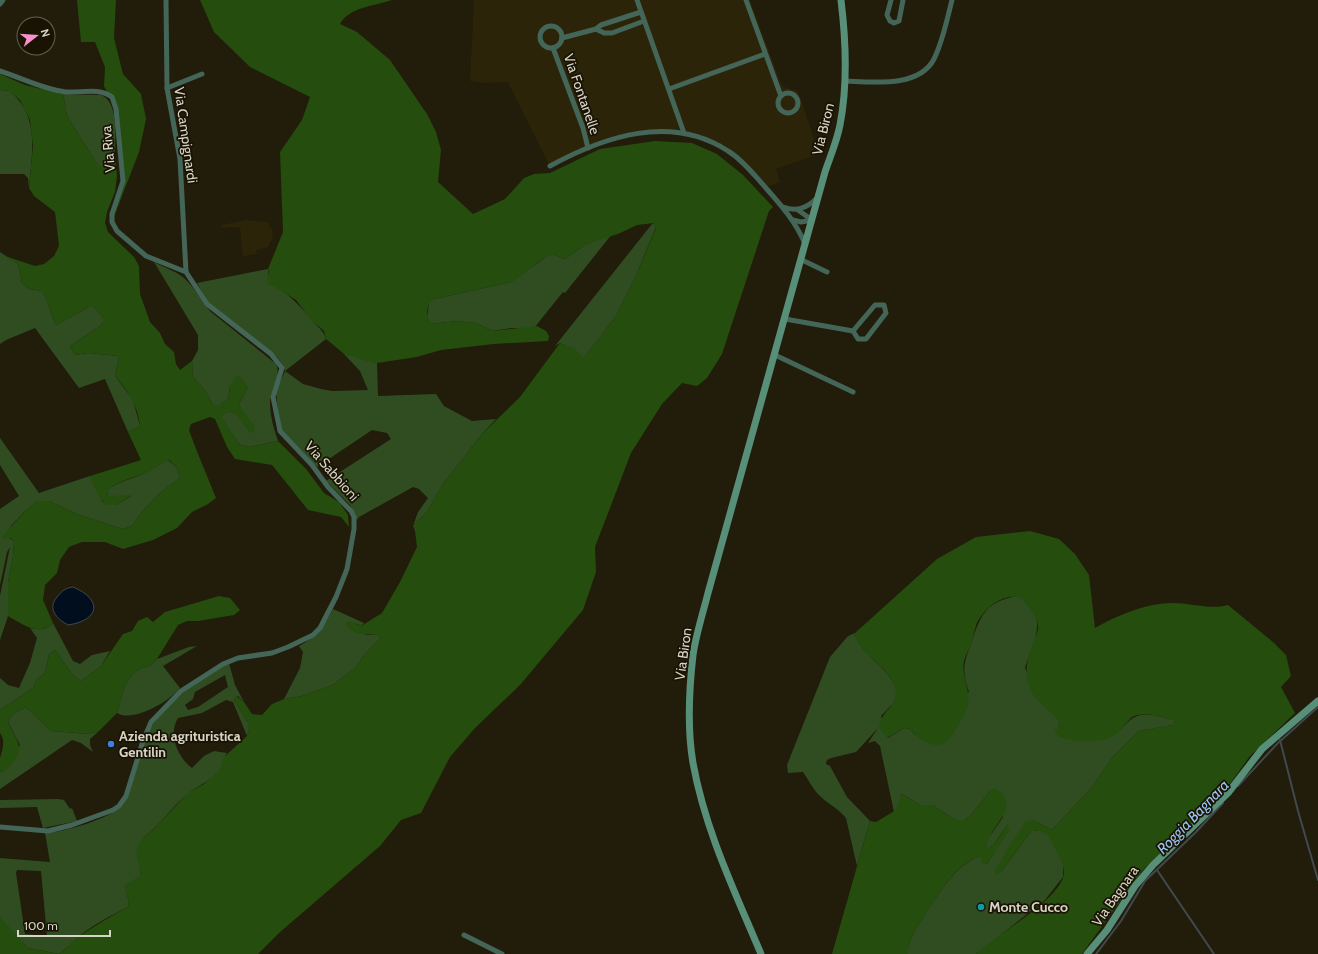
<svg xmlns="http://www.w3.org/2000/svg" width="1318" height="954" viewBox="0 0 1318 954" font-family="Cabin,sans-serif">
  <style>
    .built { fill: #2b2409 }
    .green { fill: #304d22; fill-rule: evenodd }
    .forest { fill: #254d0e }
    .water { fill: #010e1d; stroke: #414950 }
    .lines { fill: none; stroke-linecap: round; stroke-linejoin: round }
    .stream { stroke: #414950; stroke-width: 2 }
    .street { stroke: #446658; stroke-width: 5 }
    .secondary { stroke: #588f79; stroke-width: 7 }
    .shop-dot { fill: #3f7fe0; stroke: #191303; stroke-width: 1.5 }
    .culture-dot { fill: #0f9aa8; stroke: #191303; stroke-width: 1.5 }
    .labels { text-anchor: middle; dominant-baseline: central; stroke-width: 3.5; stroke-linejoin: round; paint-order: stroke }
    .street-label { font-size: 14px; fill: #d6d3c7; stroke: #191303 }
    .poi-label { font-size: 14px; font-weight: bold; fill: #d6d3c7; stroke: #191303; text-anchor: start }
    .water-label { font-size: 15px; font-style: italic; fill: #9ac6f2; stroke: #191303 }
  </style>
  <rect width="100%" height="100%" fill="#221c0a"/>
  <!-- built -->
  <g class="built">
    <polygon points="474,0 750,0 782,86 798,91 819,154 776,169 780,182 765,187 738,159 703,138 658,132 608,139 550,166 508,82 483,83 470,81"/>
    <polygon points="246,220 267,222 272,229 273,237 268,247 256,250 257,254 243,256 240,227 221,228 222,225"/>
  </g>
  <!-- green -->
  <g class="green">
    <path d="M0,90L10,91C40,117 32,152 29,188L28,178L24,174H0Z"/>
    <path d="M63,94L101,95C119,102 115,137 115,154L102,168L96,162L67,116Z"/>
    <path d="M654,223L656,227L635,278L616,316L587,354L584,358C575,351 570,347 560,343L555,346L652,224Z"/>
    <polygon points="612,234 565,293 563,292 534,328 511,328 493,331 475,323 457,321 431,324 427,318 429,302 434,299 511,282 547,256 553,254 565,259 586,244"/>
    <path d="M0,252L18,264L22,283L29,289L42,291C49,301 50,314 56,325L89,307H94L105,320L100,326L70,346L75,355L88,353L119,356L115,376L133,400L140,426L128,432L105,379L79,388L35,328L6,340L0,344Z"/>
    <path d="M154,262C165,268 179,272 187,281C196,290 202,302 211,312L276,364C282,375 270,390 270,403C270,416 274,429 278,441L249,447L240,445L220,416L229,411L238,416L251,433L245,415L239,405L248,387L230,386L228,399L220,405H213L207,393L193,377L192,361L198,350V335Z"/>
    <path d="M268,269V283C289,293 297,303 311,319C317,327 323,329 326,339L285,371L303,384L321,389L332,391L368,390L360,371L343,353L377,363L378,396L436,394L444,406L472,421L496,419L482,434L443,484L427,512L413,526L418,512L428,498L419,489L413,487L359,517L357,520L350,505L326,481L391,439L387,433L372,430L317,467L282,430L278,412L276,391L285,371L283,365L277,357L207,302L197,283Z"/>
    <path d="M0,438L39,493L90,476L102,501L107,505H116L131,496H108L107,490C119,481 133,479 147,472C155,468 160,463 168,460L177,468L180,478L159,494L141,513L132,526L123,529L79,515L49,501H38L25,511L11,526L9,538L14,541L13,556L8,582V616L0,640V596L10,547L7,552L0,585V509L19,496L0,465Z"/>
    <path d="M1017,596L1023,598C1026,605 1034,611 1036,617C1041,632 1029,653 1025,668L1044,706L1055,713L1060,723L1058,728L1121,730C1138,707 1150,715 1175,720L1173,725L1139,731L1112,758L1093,786L1052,830L1033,820L1001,872L1032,830L1043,831L1050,837L1063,863V877L1045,900L976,954H908V947L912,936C927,912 953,863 981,856L987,864L1008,831V825C1000,833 996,845 987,849L986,842L1003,817L990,791L972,814L964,820H956L932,805H920L902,794L897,810L894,812L880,746L875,741L868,743L878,728L856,752L831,758L827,760L826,764L830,766L847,797L870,821L857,866L846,818C838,808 826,803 817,793C812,787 808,779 803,772L788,773L787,765L830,657L848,636L855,633C857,656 908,676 894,702C891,707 885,711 881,716L888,738L904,728L910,729L915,735L969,692C961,669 964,663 972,641C981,614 986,602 1017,596Z"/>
    <path d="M333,609L364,623L361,626L355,623L366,635H377L381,638L365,654L355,668L333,685L302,696L284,699L300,668L303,652L299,646C315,638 325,625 333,609Z"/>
    <path d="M53,623L73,661L80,664L92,655L110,651L101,666L81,681L72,674L55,650L49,654L45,673L37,679L33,688L0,710V678L8,685L19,688L30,663L37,638L30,628C40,630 46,630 53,623Z"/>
    <path d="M197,646L163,666L180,688C170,701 133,723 117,713L125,685L131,676L139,669L150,666L157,659L189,647Z"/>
    <path d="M229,663L235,685L244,702L238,696L234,700L250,726L247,736L233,702L226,700L202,713L178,718C168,734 177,757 192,768L204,756L214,751L227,753C223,758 224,765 220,770C213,780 197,786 188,794C171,807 161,825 144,837L139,861L141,876L126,885C124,893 131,899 128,907C110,916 90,926 75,940C69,945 65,950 59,954L28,948L0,918V858L50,862L45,833C62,833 112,818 123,805L147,735L154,722L160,714L192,684ZM225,675L228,687L198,707L188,710L185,705L193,699L195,692ZM17,870L41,871L47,936L25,934L16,873Z"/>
    <polygon points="26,707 51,731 89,734 99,731 90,739 90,745 93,752 81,743 72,740 0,789 0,772 2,772 20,745 8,722 13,714"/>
    <polygon points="58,799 64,800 70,809 72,808 77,821 43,828 37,807 0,808 0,800"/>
  </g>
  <!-- forest -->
  <g class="forest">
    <polygon points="77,0 116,0 114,38 123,74 141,94 146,119 139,152 112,222 123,181 116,109 104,86 105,67 95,42 81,42"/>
    <path d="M200,0H392C375,6 349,7 340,24L357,32L390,60L427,114L436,132L441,150L438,182L473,214L505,199L524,178L534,174L550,173L600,149L655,141L692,143L717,154L743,175L773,207L769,211L722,354L707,378L697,386L682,383L662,404L631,453L595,547L596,572L583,610L520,685L475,728L450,757L421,813L401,820L380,846L279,933L258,954H0V917L28,948L59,954C66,950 70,943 77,938C94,926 111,916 128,907C131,899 124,893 126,885L141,875L136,852L138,845L144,837L153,830L188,793L204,784L220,770L223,758L247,736L250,726L234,700L235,695L244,702L252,714L262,715L272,704L284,699L302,696L333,685L355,668L365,654L381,638L377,635C363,634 355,636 345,624L348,621L361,626L382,613L400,582L417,547L415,531L413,526L427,512L443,484L482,434L520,397L560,343L574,348L583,357L587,354L616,316L635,278L656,228L654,223L637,225L618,234L586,244L565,259L553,254C537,259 526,275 511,282L434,299C427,304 427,310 427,318L431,324L457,321L475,323L493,331L537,326L546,331L549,336L548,341L494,344L441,350L417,357L377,363L366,361L343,353L326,339L324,331L311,320L296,300L268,283C266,278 270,273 268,269L283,232L280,152L302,120L310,97L250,67L214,32Z"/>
    <path d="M0,74L25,85L63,94L67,116L96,162L102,167L115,154L117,176L115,192L107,212L105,223L108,232L134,257L139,266L140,294L150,322L160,333L165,344L174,352L176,364L180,370L192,361L193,377L207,393L213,405H220L228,399L230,386L236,376L241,377L248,387L239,405L254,425L255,430L251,433L238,417L229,411L221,416L240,445L249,447L278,441L306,469L324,493L339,502L348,515L349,527L341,517L308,510L272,465L235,459L227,447L215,419L210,417L191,424L189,430C197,453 207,475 216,498L208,504L192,512L177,528L153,540L123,549L105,542H82L69,547L60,560L57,573L45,585L43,600L53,623C39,637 22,624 8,616V582L13,556L14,541L10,538L5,539L2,537L25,511L38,501H49L79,515L123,529L132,526L141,513L159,494L180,478L177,468L169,460C159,463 154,469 146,473C132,478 119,481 107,490L108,496L132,495L116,505H107C98,498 94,487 90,476L141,460L128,432L140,426C138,406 128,391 115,376L119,356L88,353L75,355L70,346L100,326L105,320L94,307H89L56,325C50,314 49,302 42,291L29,289L22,283L18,264L2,255L35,266L44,264L54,256L59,246L55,212L34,196L29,188L33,146L30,120L20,100L10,91L0,90Z"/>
    <path d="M1030,531L1059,539L1075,554L1089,575L1095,628C1118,615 1146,603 1173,603C1191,603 1211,610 1228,605L1274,643L1286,655L1291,676L1281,687L1295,713L1250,756L1224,792L1143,870L1082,954H976C998,933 1052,905 1063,878C1066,868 1060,858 1056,850C1049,836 1048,831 1032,830L1001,872L996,875L995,871L1012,841L1026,821L1033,820L1052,830L1093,786L1112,758L1139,731L1172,725L1174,720C1164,718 1149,712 1138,715C1129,716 1126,725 1120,731C1105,745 1078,743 1059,737L1054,730L1058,728L1060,723C1052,710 1035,703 1030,688C1023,671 1028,657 1034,640C1035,637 1038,632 1038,628C1039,617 1028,608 1023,599C1006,591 987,606 978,621C975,626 974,635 972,641C970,648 966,654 964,661C961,677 971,690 968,705C967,711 963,717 960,722C956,729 953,736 946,742C935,751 917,738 910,729L904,728L887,738L879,727C883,710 889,712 894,701C906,673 857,657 855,633L937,559L976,537Z"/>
    <path d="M219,596L230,598L240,610L234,615L198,621H187L178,625L157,659L150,666L139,669L131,676L125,685L117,713L99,731L89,734L51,731L26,707L13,714L8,722C15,739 26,746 13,763C10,768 5,771 0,772C0,768 0,762 0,758C2,751 6,741 0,733V710L33,688L37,679L45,673L49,654L55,650L72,674L81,681L101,666L123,634L132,631L138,621L147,617L153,622L165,612Z"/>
    <path d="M995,788C1026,806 985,828 987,849C996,845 1001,832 1008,825L1009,831L987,864L982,865L981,856C953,862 927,913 912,936L908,947V954H832L870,821L876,822L896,810L902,794L920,805H932L956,820H964L972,814L990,791Z"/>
  </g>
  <!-- water -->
  <path class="water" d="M73,587C102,599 101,620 68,625C57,619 47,609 57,597C62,591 65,588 73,587Z"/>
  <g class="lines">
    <!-- stream -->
    <g class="stream">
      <polyline points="1280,740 1298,811 1318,880"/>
      <polyline points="1238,786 1277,744 1318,707"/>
      <polyline points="1157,870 1214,954"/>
      <polyline points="1096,954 1121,921 1145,881 1196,832 1223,803"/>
    </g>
    <!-- street -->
    <g class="street">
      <polyline points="637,0 684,133"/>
      <polyline points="746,0 781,96"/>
      <polyline points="891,0 887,15 890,21 894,23 899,21 903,0"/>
      <polyline points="0,4 3,0"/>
      <circle cx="551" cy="37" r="11"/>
      <polyline points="596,29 604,33 612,33 644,21"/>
      <polyline points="562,38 596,29 601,25 641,12"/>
      <polyline points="553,48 583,128 588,148"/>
      <path d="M0,71C22,78 42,89 66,92C81,93 99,87 112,97L116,109L123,181L112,214V222L117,231L146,256L186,272"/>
      <path d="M846,81C873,82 919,88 934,59C943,41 947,19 952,0"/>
      <polyline points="167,88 202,74"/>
      <polyline points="669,89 765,54"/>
      <circle cx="788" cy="103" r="10"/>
      <path d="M550,166C605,136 671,114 728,151C743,160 754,175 765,187C781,205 796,222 805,244"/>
      <path d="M783,207C797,212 807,208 817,198"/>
      <polyline points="798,210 812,220"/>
      <polyline points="793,220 801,222 812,220"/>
      <polyline points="802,260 827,272"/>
      <polyline points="785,319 853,331 858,339 866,339 886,313 884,305 875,305 853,331"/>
      <polyline points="775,355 853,392"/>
      <polyline points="0,827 48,831 72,825 113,810 119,806 126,796 143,741 151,722 181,691 223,664 238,658 272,653 288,647 313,635 320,628 336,597 347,569 354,529 354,517 351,511 328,487 312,465 280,431 273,397 282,368 271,354 207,304 186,272 180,159 167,88 166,0"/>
      <polyline points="464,935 502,954"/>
    </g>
    <!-- secondary -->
    <g class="secondary">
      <path d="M761,954C735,892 705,830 693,763C687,728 689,690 693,655C696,634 703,613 708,593L825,172C830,157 837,141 840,125C848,84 846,41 841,0"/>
      <polyline points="1087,954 1107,930 1135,886 1153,865 1228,793 1262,749 1318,701"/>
    </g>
  </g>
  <!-- markers -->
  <circle class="shop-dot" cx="111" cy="744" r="4"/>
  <circle class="culture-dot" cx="981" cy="907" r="4"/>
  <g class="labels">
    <!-- street labels -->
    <g class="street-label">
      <text transform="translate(582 94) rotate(71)">Via Fontanelle</text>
      <text transform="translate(823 129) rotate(-76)">Via Biron</text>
      <text transform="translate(186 135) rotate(82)">Via Campignardi</text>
      <text transform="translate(108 149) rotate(-95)">Via Riva</text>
      <text transform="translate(332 471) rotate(49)">Via Sabbioni</text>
      <text transform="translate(683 654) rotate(-82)">Via Biron</text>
      <text transform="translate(1115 896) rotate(-55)">Via Bagnara</text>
    </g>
    <!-- poi labels -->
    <g class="poi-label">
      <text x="119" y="736">Azienda agrituristica<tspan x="119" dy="16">Gentilin</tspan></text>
      <text x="989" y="907">Monte Cucco</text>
    </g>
    <!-- water labels -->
    <g class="water-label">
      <text transform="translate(1193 817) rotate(-46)">Roggia Bagnara</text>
    </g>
  </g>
  <!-- north arrow -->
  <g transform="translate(36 36) rotate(73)"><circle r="19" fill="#191303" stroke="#656051"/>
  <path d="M0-3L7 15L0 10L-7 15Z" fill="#f890cb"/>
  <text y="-6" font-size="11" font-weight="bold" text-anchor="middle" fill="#d6d3c7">N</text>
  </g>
  <!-- scale -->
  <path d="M18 930v6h92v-6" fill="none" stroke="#d6d3c7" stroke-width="2"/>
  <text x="24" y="930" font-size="12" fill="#d6d3c7" stroke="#191303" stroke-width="3" paint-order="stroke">100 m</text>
</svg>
